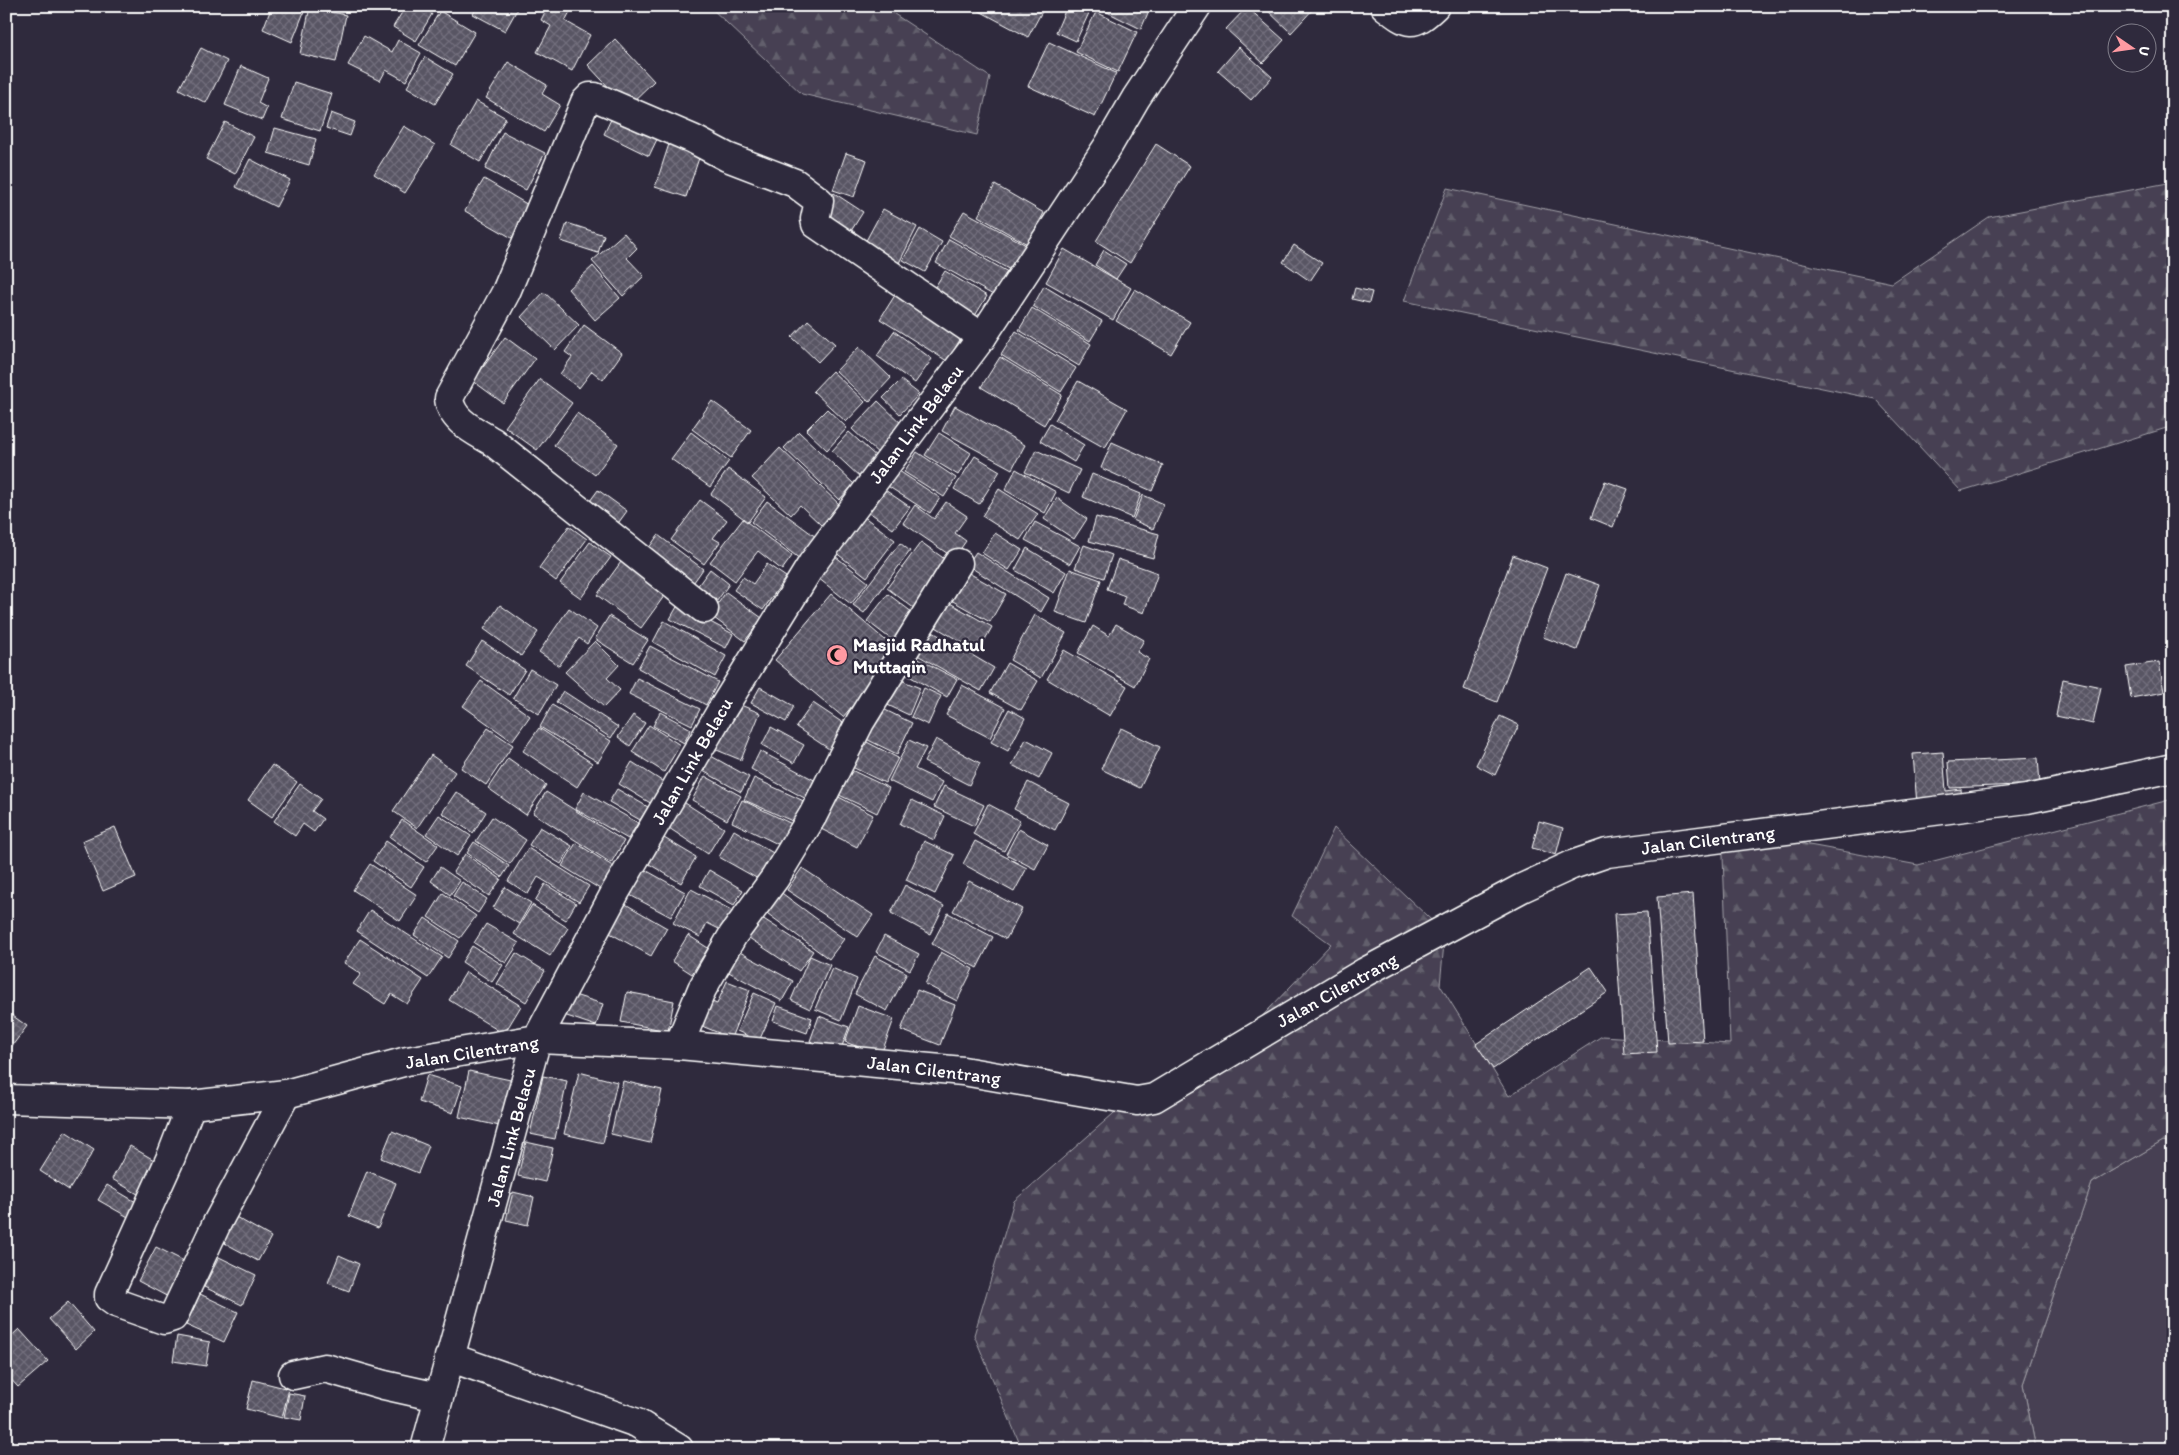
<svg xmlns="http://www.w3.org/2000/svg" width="2179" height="1455" viewBox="0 0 2179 1455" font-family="Itim,sans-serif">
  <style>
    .green { fill: #464152; stroke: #a2a0a8 }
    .forest { fill: url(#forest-firs); stroke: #a2a0a8 }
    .building { fill: url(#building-cross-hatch); stroke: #fff }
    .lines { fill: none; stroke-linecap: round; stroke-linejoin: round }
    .minor-casing { stroke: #fff; stroke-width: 31 }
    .minor { stroke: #2f2a3d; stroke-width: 28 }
    .labels { text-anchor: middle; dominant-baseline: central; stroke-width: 4.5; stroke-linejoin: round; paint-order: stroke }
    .street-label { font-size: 19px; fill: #fff; stroke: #2f2a3d }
    .poi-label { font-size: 19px; font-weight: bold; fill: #fff; stroke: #2f2a3d; text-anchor: start }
  </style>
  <defs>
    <pattern id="forest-firs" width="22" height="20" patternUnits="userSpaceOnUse" patternTransform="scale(1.25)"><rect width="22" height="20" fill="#464152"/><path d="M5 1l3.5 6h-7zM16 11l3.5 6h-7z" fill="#625e6c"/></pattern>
    <pattern id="building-cross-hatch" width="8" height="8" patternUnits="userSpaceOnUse" patternTransform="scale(1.25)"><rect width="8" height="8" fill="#595564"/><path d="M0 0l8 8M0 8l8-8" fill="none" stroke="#726e7b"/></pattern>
  </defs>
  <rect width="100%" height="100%" fill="#2f2a3d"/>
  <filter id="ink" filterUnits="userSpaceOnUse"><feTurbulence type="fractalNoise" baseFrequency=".02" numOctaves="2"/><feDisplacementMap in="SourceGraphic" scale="10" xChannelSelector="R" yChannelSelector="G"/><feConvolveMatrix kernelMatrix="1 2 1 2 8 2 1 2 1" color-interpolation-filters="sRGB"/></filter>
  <g filter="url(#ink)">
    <!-- green -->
    <polygon class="green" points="2163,1141 2173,1143 2173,1449 2036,1449 2023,1384 2092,1183"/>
    <!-- forest -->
    <g class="forest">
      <polygon points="709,6 882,6 990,77 977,135 802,94"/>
      <polygon points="2173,182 2173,426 1961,491 1875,399 1404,301 1447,188 1892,283 1989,217"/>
      <polygon points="2173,799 2173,1143 2163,1141 2092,1183 2023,1384 2036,1449 1022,1449 974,1335 1014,1201 1130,1099 1250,1029 1331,944 1292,916 1334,828 1445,933 1440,985 1509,1096 1602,1036 1730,1044 1722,829 1918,865"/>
    </g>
    <!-- building -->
    <g class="building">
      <polygon points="272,6 292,6 304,12 292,42 263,29"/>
      <polygon points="406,6 420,6 432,14 416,41 393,27"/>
      <polygon points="478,6 519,6 505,31 473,14"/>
      <polygon points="548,6 565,6 571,10 565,21 590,35 572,71 537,52 551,26 541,20"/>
      <polygon points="975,6 1045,6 1028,37 974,8"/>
      <polygon points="1067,6 1073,6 1089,13 1076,41 1056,32"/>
      <polygon points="1095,6 1151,6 1141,29"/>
      <polygon points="1263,6 1316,6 1291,33"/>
      <polygon points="310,7 346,15 336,62 300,54"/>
      <polygon points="1247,7 1284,40 1263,63 1226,29"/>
      <polygon points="440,11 475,32 455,66 419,45"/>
      <polygon points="1096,12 1137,32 1118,72 1076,52"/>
      <polygon points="364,36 392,52 398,40 421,53 406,81 386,70 380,81 348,65"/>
      <polygon points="615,39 654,81 627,107 588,65"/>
      <polygon points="1049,42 1116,73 1095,117 1028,86"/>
      <polygon points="1239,47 1272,77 1251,100 1218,71"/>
      <polygon points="201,48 227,61 206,103 179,89"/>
      <polygon points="425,57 453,74 435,104 407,87"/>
      <polygon points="508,62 547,85 542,94 560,105 544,132 486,98"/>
      <polygon points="241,66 268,78 258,103 267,108 262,120 225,105"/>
      <polygon points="294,82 332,94 320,131 282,119"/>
      <polygon points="476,101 506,118 480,162 451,145"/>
      <polygon points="331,113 355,122 350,136 326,128"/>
      <polygon points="614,113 659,135 649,156 604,134"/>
      <polygon points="225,122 254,137 235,174 206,159"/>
      <polygon points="404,126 435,145 405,193 374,174"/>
      <polygon points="275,128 316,139 309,165 268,153"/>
      <polygon points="503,132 545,153 526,190 485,169"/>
      <polygon points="670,141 701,152 686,197 655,187"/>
      <polygon points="1156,144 1190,166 1130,263 1096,241"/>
      <polygon points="846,153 867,160 854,197 833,190"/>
      <polygon points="250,159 290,180 276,207 236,187"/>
      <polygon points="484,179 530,206 512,238 465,211"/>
      <polygon points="995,185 1044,213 1027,244 978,216"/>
      <polygon points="834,193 863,212 846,239 817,220"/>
      <polygon points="883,209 917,227 896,269 861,250"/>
      <polygon points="964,211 1026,245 1012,271 949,236"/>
      <polygon points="567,223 604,235 598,253 561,241"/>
      <polygon points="920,229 942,242 925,272 903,260"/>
      <polygon points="624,233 637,248 627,258 644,276 623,296 592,261"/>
      <polygon points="949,239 1008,272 995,296 936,263"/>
      <polygon points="1294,245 1322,263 1310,281 1283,262"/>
      <polygon points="1064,249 1131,288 1113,320 1046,282"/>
      <polygon points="1104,250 1126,264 1116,279 1095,265"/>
      <polygon points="593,266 620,298 595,320 568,289"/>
      <polygon points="945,271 987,296 970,324 928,298"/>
      <polygon points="1044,286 1102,321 1090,341 1033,306"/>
      <polygon points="1355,288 1372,292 1369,303 1352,299"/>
      <polygon points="1135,289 1190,322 1171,354 1116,321"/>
      <polygon points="544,292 579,325 555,350 521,317"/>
      <polygon points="897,292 963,335 947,361 880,319"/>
      <polygon points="1032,308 1091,344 1079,366 1019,330"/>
      <polygon points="808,320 835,344 818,362 792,337"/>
      <polygon points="584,325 622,353 603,380 592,371 579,388 560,374 572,357 565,352"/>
      <polygon points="894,331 932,359 915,383 877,356"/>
      <polygon points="1016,331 1076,368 1061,392 1001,355"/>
      <polygon points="505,337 535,359 503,403 473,381"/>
      <polygon points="859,347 891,378 869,402 836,371"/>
      <polygon points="1000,357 1062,395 1044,425 981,387"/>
      <polygon points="832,371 865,402 846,422 813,391"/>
      <polygon points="540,379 572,403 537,450 505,427"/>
      <polygon points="901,380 919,394 900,414 883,398"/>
      <polygon points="1078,381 1127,409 1105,448 1055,420"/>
      <polygon points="712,401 751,430 731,458 692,429"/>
      <polygon points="878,401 907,429 881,456 852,429"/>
      <polygon points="955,406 1025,445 1012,469 942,431"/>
      <polygon points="827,409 847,428 827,450 806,430"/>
      <polygon points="577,413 618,444 595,475 554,445"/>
      <polygon points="1050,424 1084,445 1074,462 1040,441"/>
      <polygon points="691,432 729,461 710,487 671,459"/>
      <polygon points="799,432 854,484 839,500 784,448"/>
      <polygon points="849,432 879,459 861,478 832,451"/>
      <polygon points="939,433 971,453 958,475 925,455"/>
      <polygon points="1112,442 1163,465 1152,491 1101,468"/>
      <polygon points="780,448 840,505 821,525 800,505 791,515 752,478"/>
      <polygon points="1036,450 1080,470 1069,493 1025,472"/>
      <polygon points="917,452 956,478 944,497 904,472"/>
      <polygon points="975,456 1000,471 979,504 954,489"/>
      <polygon points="728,469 766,497 748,522 711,494"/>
      <polygon points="896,469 940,498 930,513 886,485"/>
      <polygon points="1016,469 1056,492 1045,513 1005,490"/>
      <polygon points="1092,474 1141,494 1132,518 1083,497"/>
      <polygon points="1605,481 1628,489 1613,527 1591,518"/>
      <polygon points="999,489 1038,514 1020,540 982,516"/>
      <polygon points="598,490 627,511 611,533 582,512"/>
      <polygon points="885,490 910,507 893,529 869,512"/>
      <polygon points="1143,495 1164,504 1153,529 1133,520"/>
      <polygon points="1057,498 1087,519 1074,539 1044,519"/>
      <polygon points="700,500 727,520 713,538 720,542 704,564 671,540"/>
      <polygon points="767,501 816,537 800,559 751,522"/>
      <polygon points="946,502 967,516 955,533 966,541 954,558 903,523 915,505 934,519"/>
      <polygon points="863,516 895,540 867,577 835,552"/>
      <polygon points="1096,517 1159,534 1153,558 1089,541"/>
      <polygon points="743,519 792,556 782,570 758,551 735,581 710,562"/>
      <polygon points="1035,522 1080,546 1070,564 1025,540"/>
      <polygon points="569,526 587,539 556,581 539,568"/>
      <polygon points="995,533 1022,550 1009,570 982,553"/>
      <polygon points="658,535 703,569 689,589 644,555"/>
      <polygon points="590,542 611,557 581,598 560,583"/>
      <polygon points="921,542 953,565 919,612 887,588"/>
      <polygon points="900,543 910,551 864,613 853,605"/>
      <polygon points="1084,545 1112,555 1104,578 1075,568"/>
      <polygon points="1027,548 1066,572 1054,593 1015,570"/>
      <polygon points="976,552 1049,598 1041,612 967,565"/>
      <polygon points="626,555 670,588 641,628 597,595"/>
      <polygon points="1513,555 1547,568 1497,702 1464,689"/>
      <polygon points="835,556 868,582 851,604 818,578"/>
      <polygon points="1118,559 1158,573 1144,613 1122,605 1125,596 1107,589"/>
      <polygon points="767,564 786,577 763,610 734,590 743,577 753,584"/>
      <polygon points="710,569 729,584 714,605 694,591"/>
      <polygon points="1070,569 1101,580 1086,623 1055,612"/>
      <polygon points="967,572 1006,594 990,622 951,600"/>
      <polygon points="1566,573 1600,585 1577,650 1543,637"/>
      <polygon points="726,592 762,618 745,641 710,615"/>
      <polygon points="831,594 898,651 843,717 775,660"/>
      <polygon points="888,594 917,616 896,643 867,621"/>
      <polygon points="948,602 992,627 978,652 934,626"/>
      <polygon points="500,605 538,632 521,656 484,629"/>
      <polygon points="678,605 733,634 726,648 670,619"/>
      <polygon points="569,608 597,628 587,644 579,638 559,666 539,652"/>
      <polygon points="1035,615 1066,633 1041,678 1010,660"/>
      <polygon points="609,616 648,640 633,663 595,639"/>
      <polygon points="664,621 726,656 715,677 653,642"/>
      <polygon points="1116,624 1144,640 1137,652 1149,659 1135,686 1078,653 1093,626 1109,636"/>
      <polygon points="926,628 994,668 981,691 912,652"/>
      <polygon points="482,641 525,670 509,695 466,666"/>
      <polygon points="595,641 619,665 607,678 620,690 604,707 565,672"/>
      <polygon points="650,646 718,682 706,705 638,668"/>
      <polygon points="1064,650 1127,686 1110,716 1047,679"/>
      <polygon points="907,653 957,679 947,697 898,670"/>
      <polygon points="2159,662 2164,692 2131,698 2126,667"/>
      <polygon points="1007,663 1038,681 1021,710 990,693"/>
      <polygon points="530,669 556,685 539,714 513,698"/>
      <polygon points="891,676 920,688 909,715 879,701"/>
      <polygon points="637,678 700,709 692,725 629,694"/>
      <polygon points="2063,679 2101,687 2093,724 2056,716"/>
      <polygon points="481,681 530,716 512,741 463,706"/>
      <polygon points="962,685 1005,708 990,738 946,715"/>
      <polygon points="760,687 794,706 786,722 751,703"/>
      <polygon points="924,688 941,696 928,725 911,717"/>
      <polygon points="563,691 618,727 611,738 556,702"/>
      <polygon points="731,701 760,713 741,760 712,748"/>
      <polygon points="813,703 849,727 832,751 796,727"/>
      <polygon points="552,705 611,741 598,762 540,727"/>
      <polygon points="881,708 912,723 897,754 866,739"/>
      <polygon points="1009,709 1025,718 1008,751 991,742"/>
      <polygon points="660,712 691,729 684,743 653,726"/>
      <polygon points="633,715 645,723 630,746 618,737"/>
      <polygon points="1500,716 1519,725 1495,775 1476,765"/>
      <polygon points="649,725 680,745 664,772 632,752"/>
      <polygon points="771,727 804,745 794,763 762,745"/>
      <polygon points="488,728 513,745 486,785 461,768"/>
      <polygon points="539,728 592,763 577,787 523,751"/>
      <polygon points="1121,728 1160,747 1140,788 1101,769"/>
      <polygon points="861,739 898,758 885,783 848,765"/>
      <polygon points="936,739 980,763 969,785 924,762"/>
      <polygon points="1026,739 1052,753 1039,779 1012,765"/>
      <polygon points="909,740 926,748 915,769 942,782 932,802 889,781"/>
      <polygon points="760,751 820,783 810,801 751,769"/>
      <polygon points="1943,752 1946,791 1961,789 1962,802 1917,805 1913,754"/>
      <polygon points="431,755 455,772 417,828 393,811"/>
      <polygon points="711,756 749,777 741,792 703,771"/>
      <polygon points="508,758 546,785 526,815 488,788"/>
      <polygon points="2038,758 2040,784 1950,788 1948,762"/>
      <polygon points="632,762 665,783 652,804 619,784"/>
      <polygon points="272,765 297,782 272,817 248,800"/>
      <polygon points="849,769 889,788 877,813 837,794"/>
      <polygon points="705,776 741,796 727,820 692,800"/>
      <polygon points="754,778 808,803 799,824 744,800"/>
      <polygon points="1028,782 1069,803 1055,830 1014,809"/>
      <polygon points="300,784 321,799 312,811 323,819 314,832 303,824 295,836 274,821"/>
      <polygon points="944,786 984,805 974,826 934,807"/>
      <polygon points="617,789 648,807 640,820 609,802"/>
      <polygon points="456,792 486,812 473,833 442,813"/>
      <polygon points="546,792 624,841 611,863 533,813"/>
      <polygon points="584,792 638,823 628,839 575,809"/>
      <polygon points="835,795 873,815 857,847 819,828"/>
      <polygon points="742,800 794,825 784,847 732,822"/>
      <polygon points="912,800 945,816 934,840 900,824"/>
      <polygon points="682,801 724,828 708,854 666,826"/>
      <polygon points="988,804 1020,821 1004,851 973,834"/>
      <polygon points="439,815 471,836 457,856 426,834"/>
      <polygon points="492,817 526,840 510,864 476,841"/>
      <polygon points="402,820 438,845 426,862 390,837"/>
      <polygon points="1539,821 1563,828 1556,855 1532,848"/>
      <polygon points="115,827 136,877 103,891 82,841"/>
      <polygon points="540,827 572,846 561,864 529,845"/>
      <polygon points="1019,829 1048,845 1035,869 1006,854"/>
      <polygon points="734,830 775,854 760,880 719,857"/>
      <polygon points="659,835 696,857 681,883 644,861"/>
      <polygon points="386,841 424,867 411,887 373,861"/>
      <polygon points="924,841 954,855 935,894 906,880"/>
      <polygon points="975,841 1027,868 1014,892 963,864"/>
      <polygon points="474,842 509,866 502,877 467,853"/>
      <polygon points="576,843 614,867 600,889 562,866"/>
      <polygon points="528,848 589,886 579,902 538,877 528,894 508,881"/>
      <polygon points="465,854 501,879 489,896 453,872"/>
      <polygon points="370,864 417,895 400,921 353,890"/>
      <polygon points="440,867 460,881 450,895 431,881"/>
      <polygon points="640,867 685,892 671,917 626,893"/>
      <polygon points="802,868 873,915 858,937 787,890"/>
      <polygon points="709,870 743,890 734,905 700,886"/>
      <polygon points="969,881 1022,909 1006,939 953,911"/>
      <polygon points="462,882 487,899 478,913 453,896"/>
      <polygon points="545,884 576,903 566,920 535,901"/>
      <polygon points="905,885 944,906 930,934 891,913"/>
      <polygon points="505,887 531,903 519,924 493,908"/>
      <polygon points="691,889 735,912 725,932 707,923 700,937 673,923"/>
      <polygon points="779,891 844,939 829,959 764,911"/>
      <polygon points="443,893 476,916 460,938 428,917"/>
      <polygon points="1693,894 1703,1041 1668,1043 1657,897"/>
      <polygon points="615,898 667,928 651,956 599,927"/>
      <polygon points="532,905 568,928 550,956 514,934"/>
      <polygon points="370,910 442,957 428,978 357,931"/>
      <polygon points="1647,912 1657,1052 1624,1054 1614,914"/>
      <polygon points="948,913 993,937 977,968 932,944"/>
      <polygon points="759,916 813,951 799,971 746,936"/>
      <polygon points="425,918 459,941 448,958 414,935"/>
      <polygon points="486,924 519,943 506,963 474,943"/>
      <polygon points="688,935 708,948 692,974 672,961"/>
      <polygon points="884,936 919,954 910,970 876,952"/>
      <polygon points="360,939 423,980 407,1004 391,994 385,1004 353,984 361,974 344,963"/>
      <polygon points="472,946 503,965 492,982 462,962"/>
      <polygon points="736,950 793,981 782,1001 725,970"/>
      <polygon points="941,952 973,969 957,1001 925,984"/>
      <polygon points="516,953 545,971 526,1002 497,984"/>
      <polygon points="810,956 830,965 810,1009 791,1000"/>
      <polygon points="875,956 907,973 887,1011 855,994"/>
      <polygon points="1591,967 1608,992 1493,1069 1476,1044"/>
      <polygon points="832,968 857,979 841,1020 815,1009"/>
      <polygon points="466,972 521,1006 504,1034 449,1000"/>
      <polygon points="727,981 750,990 731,1038 697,1024 707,1000 717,1004"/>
      <polygon points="917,990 955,1005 940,1045 901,1030"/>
      <polygon points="627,992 674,1001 668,1031 621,1022"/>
      <polygon points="568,993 603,1004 596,1026 561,1014"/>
      <polygon points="754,993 776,1003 759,1041 737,1031"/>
      <polygon points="778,1006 812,1018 807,1033 773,1021"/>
      <polygon points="858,1006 894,1019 881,1055 845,1042"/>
      <polygon points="6,1011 27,1026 6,1054"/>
      <polygon points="819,1016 849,1027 840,1052 810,1041"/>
      <polygon points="469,1071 515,1081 504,1127 459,1117"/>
      <polygon points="579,1072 617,1082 603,1143 564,1134"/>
      <polygon points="427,1075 462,1086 453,1113 419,1102"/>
      <polygon points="543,1076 567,1081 555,1139 530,1134"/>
      <polygon points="623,1081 662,1090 650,1143 611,1134"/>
      <polygon points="65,1131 94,1150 69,1190 40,1171"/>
      <polygon points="392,1131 429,1146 418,1173 381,1158"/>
      <polygon points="526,1142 553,1148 545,1182 518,1176"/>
      <polygon points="130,1146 166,1167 148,1200 112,1179"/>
      <polygon points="367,1171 396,1183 378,1228 349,1216"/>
      <polygon points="107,1185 146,1208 137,1222 98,1200"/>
      <polygon points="513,1192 534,1197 528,1225 506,1220"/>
      <polygon points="234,1216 271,1237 258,1261 221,1241"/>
      <polygon points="156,1247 192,1265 174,1300 138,1281"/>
      <polygon points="339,1255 359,1264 349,1291 328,1283"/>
      <polygon points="219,1257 256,1275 242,1305 204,1287"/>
      <polygon points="200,1294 238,1312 224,1342 186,1325"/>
      <polygon points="68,1302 94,1332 76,1349 49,1319"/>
      <polygon points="19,1329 48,1361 18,1387 6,1374 6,1341"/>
      <polygon points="177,1336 210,1342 206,1366 173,1361"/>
      <polygon points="253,1380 289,1389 282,1418 246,1409"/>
      <polygon points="289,1393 305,1396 301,1420 284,1417"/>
    </g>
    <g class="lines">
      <!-- minor casing -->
      <g class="minor-casing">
        <g id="minor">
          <path d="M1385,6C1408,24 1412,28 1435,6"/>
          <path d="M704,609L493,442C475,431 451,421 449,398L506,292L585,102L590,97H595L693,139L727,157L795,183L819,201L815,219L816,224L982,337"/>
          <polyline points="679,1045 702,989 733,935 775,878 813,815 860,722 958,563"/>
          <polyline points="6,1099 191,1105 286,1094 407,1061 537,1039 679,1045 963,1071 1137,1101 1154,1098 1365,972 1522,888 1572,865 1607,853 2027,799 2173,768"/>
          <polyline points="191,1105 171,1157 109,1294 109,1298 116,1303 164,1320 173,1317 217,1223 286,1094"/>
          <polyline points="449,1357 637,1423 679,1449"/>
          <polyline points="293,1375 325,1368 384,1385 438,1397"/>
          <polyline points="425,1449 537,1039 616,891 720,713 812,564 982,337 1108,146 1136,98 1197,6"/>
        </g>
      </g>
      <!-- minor -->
      <use href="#minor" class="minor"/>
    </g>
  </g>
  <!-- icons -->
  <defs>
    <g id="mosque-disc" transform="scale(1.125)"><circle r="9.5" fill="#ff9aa2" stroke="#2f2a3d"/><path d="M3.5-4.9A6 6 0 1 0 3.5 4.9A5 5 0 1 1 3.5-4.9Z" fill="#111"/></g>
  </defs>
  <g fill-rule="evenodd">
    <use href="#mosque-disc" x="837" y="655"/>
  </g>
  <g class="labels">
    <!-- street labels -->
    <g class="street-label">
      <text transform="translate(916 424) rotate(-53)">Jalan Link Belacu</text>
      <text transform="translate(692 761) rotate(-60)">Jalan Link Belacu</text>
      <text transform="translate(1708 840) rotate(-7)">Jalan Cilentrang</text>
      <text transform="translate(1337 990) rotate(-29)">Jalan Cilentrang</text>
      <text transform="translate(472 1052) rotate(-9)">Jalan Cilentrang</text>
      <text transform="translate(934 1070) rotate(7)">Jalan Cilentrang</text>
      <text transform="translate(511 1137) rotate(-75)">Jalan Link Belacu</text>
    </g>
    <!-- poi labels -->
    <g class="poi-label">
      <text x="853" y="644">Masjid Radhatul<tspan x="853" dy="22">Muttaqin</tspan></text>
    </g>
  </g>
  <!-- margin -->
  <rect width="2179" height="1455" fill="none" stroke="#2f2a3d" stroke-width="25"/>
  <rect x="12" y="12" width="2154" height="1430" fill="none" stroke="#fff" stroke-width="2" filter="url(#ink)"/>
  <!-- north arrow -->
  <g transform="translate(2132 48) rotate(103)"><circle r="24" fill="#2f2a3d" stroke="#827f8b"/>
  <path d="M0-4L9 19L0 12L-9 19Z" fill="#ff9aa2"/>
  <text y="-8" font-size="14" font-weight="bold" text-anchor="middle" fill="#ffffff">U</text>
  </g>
</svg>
